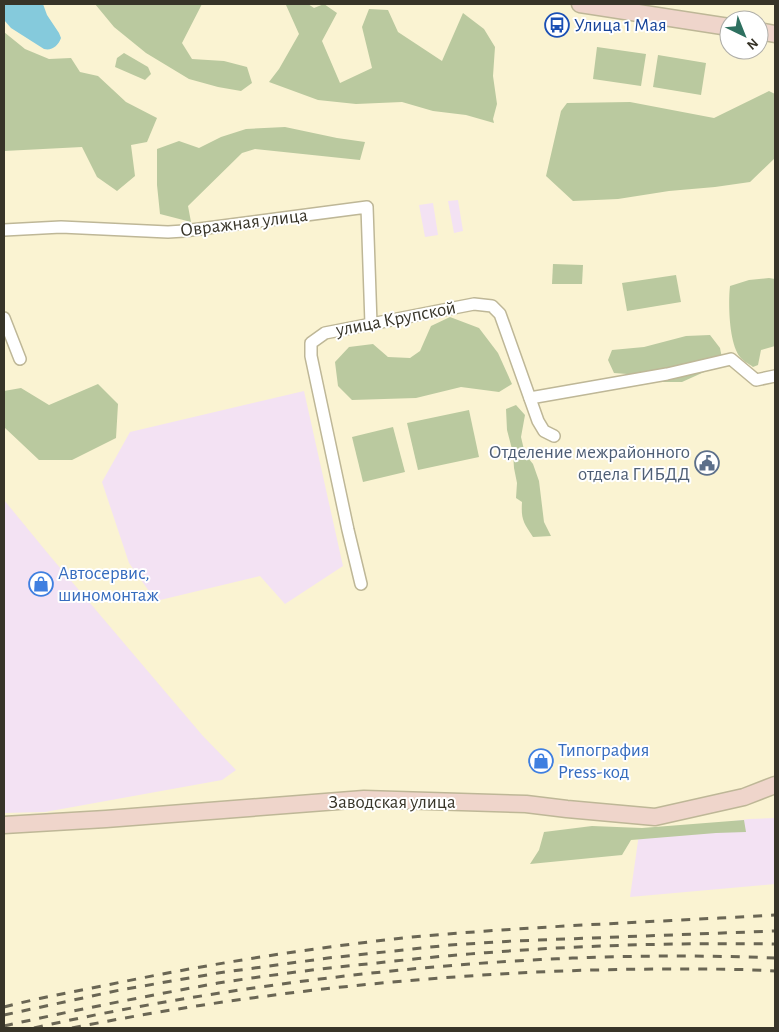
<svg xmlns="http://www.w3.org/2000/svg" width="779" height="1032" viewBox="0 0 779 1032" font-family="'Alegreya Sans',sans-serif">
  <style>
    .industrial { fill: #f3e2f3 }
    .green { fill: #bac99f }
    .water { fill: #85cadc }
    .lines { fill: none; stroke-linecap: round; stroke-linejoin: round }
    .minor-casing { stroke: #beb797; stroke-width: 14 }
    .secondary-casing { stroke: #beb797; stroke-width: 19 }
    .minor { stroke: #fff; stroke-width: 11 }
    .secondary { stroke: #efd5cb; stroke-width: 16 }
    .rail { stroke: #6a6654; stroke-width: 3; stroke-dasharray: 9 9; stroke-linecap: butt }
    .labels { text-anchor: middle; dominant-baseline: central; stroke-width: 4; stroke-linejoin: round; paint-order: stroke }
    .transit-label { font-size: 19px; fill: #164399; stroke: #fff; text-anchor: start }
    .street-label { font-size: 19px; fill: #373428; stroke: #fff }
    .service-label { font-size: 19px; fill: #4e5e75; stroke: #fff; text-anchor: end }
    .shop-label { font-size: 19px; fill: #366cbe; stroke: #fff; text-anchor: start }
  </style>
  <rect width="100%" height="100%" fill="#faf3d2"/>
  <!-- industrial -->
  <g class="industrial">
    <polygon points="458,200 463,231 454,233 448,201"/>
    <polygon points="433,203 438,235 425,237 419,205"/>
    <polygon points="304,391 343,566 285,604 260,576 156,601 129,563 102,482 130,432"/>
    <polygon points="4,500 50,556 202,735 236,770 222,780 45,812 4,813"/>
    <polygon points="775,818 775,884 630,897 639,834 749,819"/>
  </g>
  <!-- green -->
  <g class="green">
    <polygon points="95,4 202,4 182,43 192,59 224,61 247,67 252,83 241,91 218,87 189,79 146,53 114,27"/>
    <polygon points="291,4 308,4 314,8 324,4 337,13 322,41 340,83 372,68 362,27 369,9 388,10 398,32 442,61 463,13 484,29 495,47 493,76 497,104 493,119 494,123 466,115 433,111 402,102 356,104 318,100 269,82 279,69 299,34 286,5"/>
    <polygon points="4,32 25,49 49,59 71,58 80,72 98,76 126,102 157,118 147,142 131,145 135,176 117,191 97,177 82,147 4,151"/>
    <polygon points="597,47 646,54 641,86 593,79"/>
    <polygon points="124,53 148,67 151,74 145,80 115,67 117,58"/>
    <polygon points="658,55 706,63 701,95 653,87"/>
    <polygon points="769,91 775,94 775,158 750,182 715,187 669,191 618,199 573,201 546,176 561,111 567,103 630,102 714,118"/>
    <polygon points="285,127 337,138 365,142 360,160 255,149 242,153 188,206 191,222 160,214 157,185 157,149 179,141 199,148 221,137 246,129"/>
    <polygon points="553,264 583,265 582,284 552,284"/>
    <polygon points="676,275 681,302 627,311 622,283"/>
    <path d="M769,278L775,279V346L761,350L758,365L753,367C749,364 743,361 740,357C729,343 728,304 730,286L749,280Z"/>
    <polygon points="450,317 479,328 498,353 512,384 499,392 461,387 416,398 352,400 338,386 335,362 349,347 373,344 388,357 410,358 420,351 431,326"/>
    <polygon points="710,335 720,348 722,358 713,368 682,382 655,382 627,374 614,373 608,360 612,350 644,347 686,336"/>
    <polygon points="98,384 118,404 116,438 72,460 39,460 4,427 4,391 21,388 49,405"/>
    <path d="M516,405L525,415L521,437L525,454L533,464L539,481L544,522L551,536L533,537C523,522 521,519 522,502L516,498L517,483L514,468L513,453L507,430L506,409Z"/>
    <polygon points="469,410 479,457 418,470 407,423"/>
    <polygon points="393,427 405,472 363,482 352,437"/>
    <polygon points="744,820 746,832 716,833 631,840 622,855 530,864 539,850 544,832 592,826 642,828"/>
  </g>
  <!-- water -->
  <path class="water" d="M4,4H43L47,15L59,33L61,38C58,46 52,51 44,49L11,28L4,20Z"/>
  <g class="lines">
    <!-- minor casing -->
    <g class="minor-casing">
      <g id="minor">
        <polyline points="4,230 61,227 168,232 184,231 367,207 371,324"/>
        <polyline points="4,318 20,359"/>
        <polyline points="530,398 667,374 731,359 756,380 775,376"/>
        <polyline points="361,584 348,530 311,356 311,343 325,333 474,304 492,306 500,314 538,421 544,431 554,436"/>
      </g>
    </g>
    <!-- secondary casing -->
    <g class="secondary-casing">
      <g id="secondary">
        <polyline points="580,4 729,27"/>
        <polyline points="759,31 775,34"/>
        <polyline points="4,825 106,819 364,799 526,804 567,809 655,817 744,797 775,785"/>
      </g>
    </g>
    <!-- minor -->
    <use href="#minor" class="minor"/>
    <!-- secondary -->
    <use href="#secondary" class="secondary"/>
    <!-- rail -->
    <g class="rail">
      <path d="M4,1007C38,998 72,992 107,985C208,964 310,948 412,937C533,926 654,922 775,915"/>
      <polyline points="4,1015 120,990 218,973 328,958 450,945 513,941 775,931"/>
      <path d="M4,1026C75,1010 147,996 218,983C271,975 324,968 377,963C509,948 642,942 775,944"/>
      <path d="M34,1028C109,1011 184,998 260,987C430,963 603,951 775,958"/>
      <path d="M72,1028C203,1002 335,985 469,976C538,971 607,969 677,969C710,969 743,969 775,971"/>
    </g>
  </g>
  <!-- icons -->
  <defs>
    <g id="bus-ring" transform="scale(1.25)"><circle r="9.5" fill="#fff" stroke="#1a4fb4" stroke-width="1.5"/><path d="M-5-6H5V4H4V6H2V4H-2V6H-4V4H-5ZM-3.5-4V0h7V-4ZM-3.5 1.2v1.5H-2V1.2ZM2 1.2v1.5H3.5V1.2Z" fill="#1a4fb4"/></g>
    <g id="civic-ring" transform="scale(1.25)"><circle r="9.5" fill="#fff" stroke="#5c6f8a" stroke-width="1.5"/><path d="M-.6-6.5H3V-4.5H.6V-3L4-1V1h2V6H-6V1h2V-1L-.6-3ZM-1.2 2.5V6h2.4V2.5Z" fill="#5c6f8a"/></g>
    <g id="shop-ring" transform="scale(1.25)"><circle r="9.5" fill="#fff" stroke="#3f7fe0" stroke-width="1.5"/><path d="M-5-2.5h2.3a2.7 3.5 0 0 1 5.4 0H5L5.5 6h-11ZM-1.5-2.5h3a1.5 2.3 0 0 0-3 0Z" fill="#3f7fe0"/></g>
  </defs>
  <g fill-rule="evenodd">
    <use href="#bus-ring" x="557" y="25"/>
    <use href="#civic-ring" x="707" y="463"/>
    <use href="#shop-ring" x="41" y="584"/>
    <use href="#shop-ring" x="541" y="761"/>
  </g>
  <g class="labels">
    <!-- transit labels -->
    <g class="transit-label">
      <text x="574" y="25">Улица 1 Мая</text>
    </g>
    <!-- street labels -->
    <g class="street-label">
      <text transform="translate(244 223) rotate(-7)">Овражная улица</text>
      <text transform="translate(396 319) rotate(-11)">улица Крупской</text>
      <text x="392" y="802">Заводская улица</text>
    </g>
    <!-- service labels -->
    <g class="service-label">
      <text x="690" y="452">Отделение межрайонного<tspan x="690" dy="22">отдела ГИБДД</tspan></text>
    </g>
    <!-- shop labels -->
    <g class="shop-label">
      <text x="58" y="573">Автосервис,<tspan x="58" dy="22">шиномонтаж</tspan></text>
      <text x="558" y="750">Типография<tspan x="558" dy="22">Press-код</tspan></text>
    </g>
  </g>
  <!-- border -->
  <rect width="779" height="1032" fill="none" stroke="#373428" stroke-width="10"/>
  <!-- north arrow -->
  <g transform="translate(744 35) rotate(137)"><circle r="24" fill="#ffffff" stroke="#afaea9"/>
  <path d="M0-4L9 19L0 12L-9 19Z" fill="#2e7060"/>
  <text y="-8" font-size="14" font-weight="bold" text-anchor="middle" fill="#373428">N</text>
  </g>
</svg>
